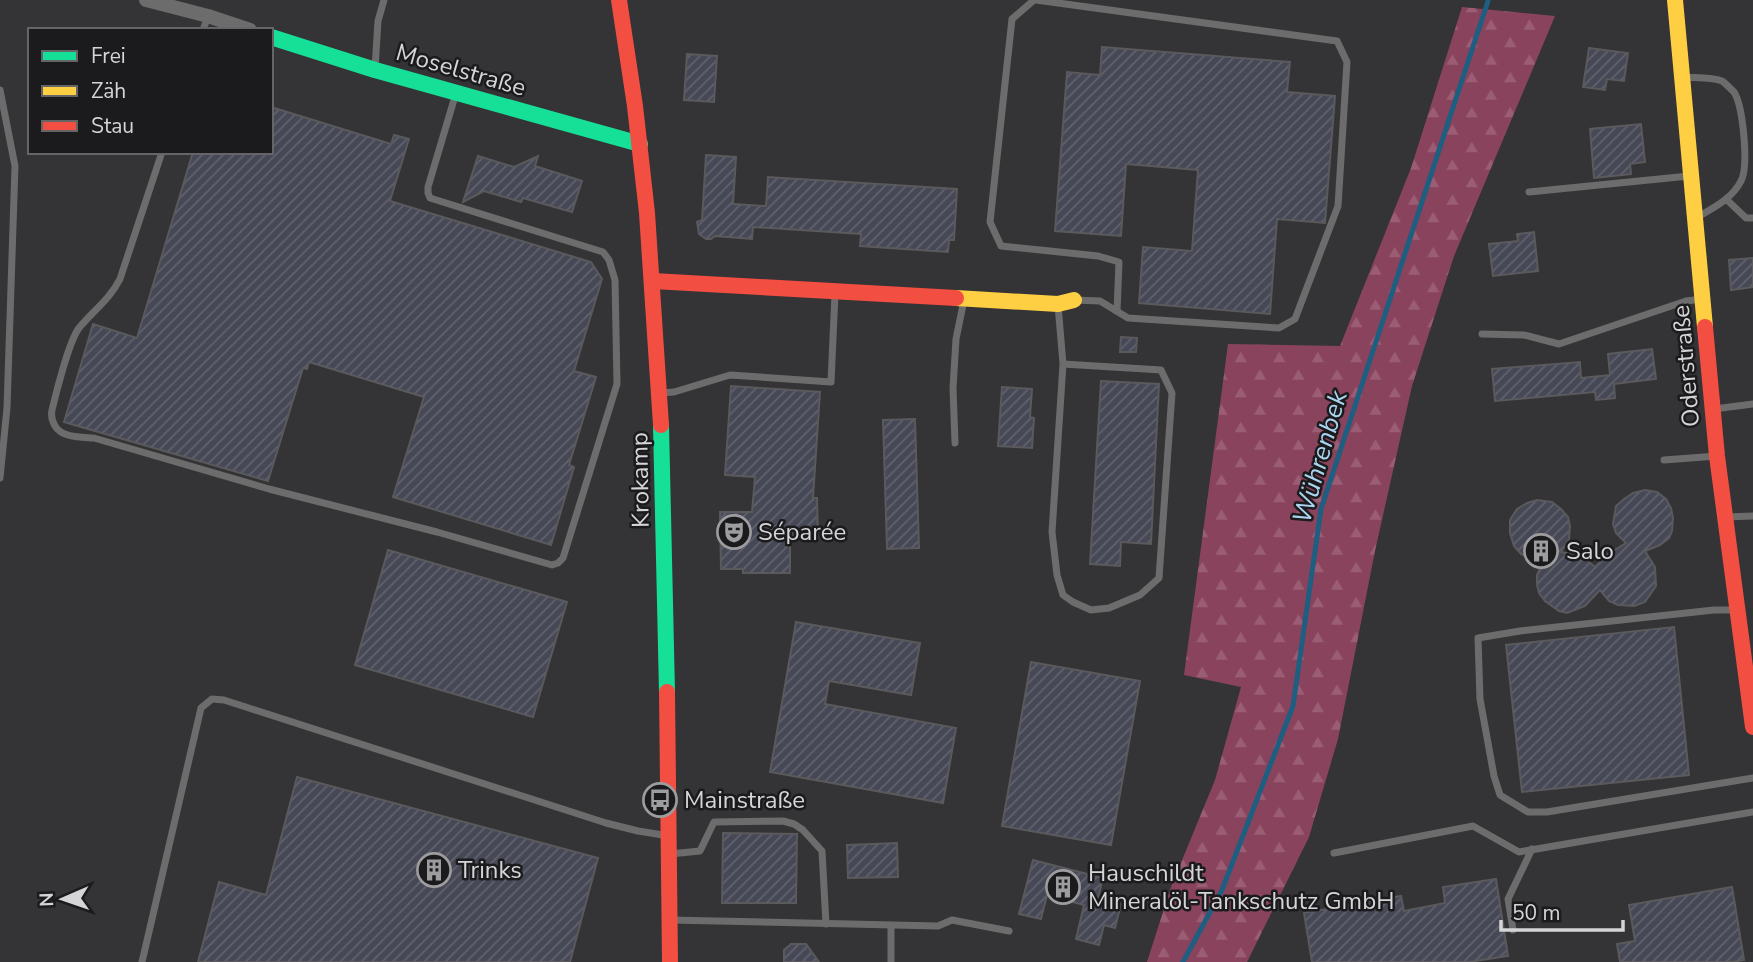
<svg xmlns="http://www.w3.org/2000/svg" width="1753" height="962" viewBox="0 0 1753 962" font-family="'Nunito Sans',sans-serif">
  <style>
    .forest { fill: url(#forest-firs) }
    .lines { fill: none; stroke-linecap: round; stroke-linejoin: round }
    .stream { stroke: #1d5e81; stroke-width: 5 }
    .building { fill: url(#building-hatch); stroke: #5a595c; stroke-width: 2 }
    .lane { stroke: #6c6c6c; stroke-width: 7 }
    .street { stroke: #6c6c6c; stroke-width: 14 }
    .fast { stroke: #16e098; stroke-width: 16 }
    .slow { stroke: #ffcf43; stroke-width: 16 }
    .jam { stroke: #f24e42; stroke-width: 16 }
    .labels { text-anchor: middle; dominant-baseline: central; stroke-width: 5; stroke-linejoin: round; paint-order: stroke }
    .street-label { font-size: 24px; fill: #d5d4d7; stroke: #1b1a1c }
    .poi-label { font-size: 24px; fill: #d5d4d7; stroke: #1b1a1c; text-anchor: start }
    .water-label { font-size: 26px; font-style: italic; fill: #abd4f0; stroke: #1b1a1c }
  </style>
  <defs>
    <pattern id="forest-firs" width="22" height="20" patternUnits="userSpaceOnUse" patternTransform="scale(1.75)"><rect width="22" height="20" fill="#8a435d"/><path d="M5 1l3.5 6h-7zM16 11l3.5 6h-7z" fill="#9a5d74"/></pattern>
    <pattern id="building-hatch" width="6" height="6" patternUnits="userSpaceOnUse" patternTransform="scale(1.75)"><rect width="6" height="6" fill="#464856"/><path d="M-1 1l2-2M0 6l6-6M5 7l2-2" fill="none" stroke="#60626e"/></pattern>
  </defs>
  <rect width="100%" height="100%" fill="#343335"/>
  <!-- forest -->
  <polygon class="forest" points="1462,7 1555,16 1454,256 1412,386 1375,551 1338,739 1309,837 1247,962 1147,962 1171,887 1215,780 1241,687 1184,675 1228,344 1340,346 1411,168"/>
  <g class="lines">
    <!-- stream -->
    <polyline class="stream" points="1183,962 1222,890 1293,706 1321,509 1488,1"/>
  </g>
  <!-- building -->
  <g class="building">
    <polygon points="1102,47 1290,62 1287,92 1335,96 1325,223 1277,219 1270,314 1139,303 1143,247 1192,251 1198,170 1126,164 1121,236 1055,231 1067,72 1100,75"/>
    <polygon points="1589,48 1628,53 1624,81 1607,79 1605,90 1583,87"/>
    <polygon points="687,54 717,56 714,102 684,100"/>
    <polygon points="271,107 391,144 394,135 409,139 390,201 591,262 602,279 574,371 596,377 569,465 574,467 551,545 393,497 424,397 309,362 307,369 303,368 268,481 64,422 93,324 137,338 193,152 271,152"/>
    <polygon points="1641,124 1645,162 1630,164 1631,174 1594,178 1590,129"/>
    <polygon points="706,155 736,157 733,204 766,206 768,177 957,189 954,240 949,240 948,252 860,246 861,234 753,227 752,239 715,236 711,239 706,239 699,234 697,222 702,220"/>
    <polygon points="478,156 514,167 538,156 535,166 582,181 572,212 523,198 521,202 484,191 463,202"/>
    <polygon points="1534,232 1538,271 1493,276 1489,244 1518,241 1517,234"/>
    <polygon points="1753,258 1753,287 1731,290 1729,260"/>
    <polygon points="1121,337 1137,338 1136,352 1120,352"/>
    <polygon points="1652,349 1656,379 1614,384 1615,398 1596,400 1595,392 1495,401 1492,369 1580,362 1581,378 1610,375 1608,354"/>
    <polygon points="1101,381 1159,384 1151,544 1121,542 1120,566 1090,564"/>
    <polygon points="731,386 820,392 813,498 817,498 818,538 790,539 790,573 743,573 743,569 721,569 720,512 752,512 755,477 725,475"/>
    <polygon points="1002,387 1032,389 1030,417 1034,418 1032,448 998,446"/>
    <polygon points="915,419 919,548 887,549 883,420"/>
    <polygon points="1645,490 1657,492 1666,499 1671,508 1673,518 1672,531 1669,538 1660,545 1645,551 1655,567 1656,586 1645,602 1634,606 1618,605 1609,601 1600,590 1585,606 1567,613 1559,611 1545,601 1539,593 1537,585 1537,575 1542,564 1521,554 1514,546 1510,533 1510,520 1517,509 1527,503 1537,500 1552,502 1561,509 1568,517 1570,526 1569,539 1561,552 1582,556 1595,567 1608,554 1626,543 1616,533 1613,524 1616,506 1624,499 1633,493"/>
    <polygon points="388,550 567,602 533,717 355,665"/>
    <polygon points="796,622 920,643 911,695 829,681 825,704 956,728 943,803 770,772"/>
    <polygon points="1674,627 1689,775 1522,792 1506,645"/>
    <polygon points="1031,662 1140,681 1111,845 1002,826"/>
    <polygon points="297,777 598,858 570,962 198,962 219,882 266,895"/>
    <polygon points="723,833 797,834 796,903 722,903"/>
    <polygon points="897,843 898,877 848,878 847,845"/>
    <polygon points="1033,860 1103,878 1098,898 1121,904 1115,928 1104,925 1099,945 1076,939 1084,905 1047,895 1041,919 1019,914"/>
    <polygon points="1496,879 1508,956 1469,962 1312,962 1304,913 1401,896 1404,911 1445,903 1443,887"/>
    <polygon points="1732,887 1744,960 1732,962 1620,962 1617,944 1635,941 1629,905"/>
    <polygon points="791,944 806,944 819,962 784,962 784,950"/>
  </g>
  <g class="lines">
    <!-- lane -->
    <g class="lane">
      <polyline points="1034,0 1012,19 990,222 1001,246 1098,256 1119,262 1117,311"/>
      <polyline points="1036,0 1337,41 1347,62 1338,206 1295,319 1279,328 1128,318 1100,301 1074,300"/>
      <polyline points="203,30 208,16"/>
      <polyline points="375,69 378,21 384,0"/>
      <path d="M1684,77C1695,78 1711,77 1722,81C1725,83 1731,89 1734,92C1743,106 1749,166 1741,181C1732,199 1713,208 1696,218"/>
      <polyline points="0,90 15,166 7,408 0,478"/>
      <path d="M162,152L120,279C110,299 93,311 79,328C69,341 56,393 52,410C51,415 52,421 55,426C62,438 81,437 94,438L269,489L437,532L552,565L558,563L563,558L617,384L615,280L609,260L603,252L430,198L428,193V187L456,93"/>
      <polyline points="1529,192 1689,176"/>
      <polyline points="1726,199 1746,218 1753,218"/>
      <polyline points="1058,305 1063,364 1052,532 1057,575 1063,595 1073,602 1091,610 1109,608 1140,595 1159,578 1172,393 1161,370 1063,364"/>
      <polyline points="1482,334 1524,335 1559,344 1686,301 1702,299"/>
      <polyline points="661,393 674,392 730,375 831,382 835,294"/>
      <polyline points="1714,409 1753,404"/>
      <polyline points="955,443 953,388 956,339 964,300"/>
      <polyline points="1664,460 1717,456"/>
      <polyline points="1726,517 1753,516"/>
      <polyline points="1735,610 1714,610 1520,631 1478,638 1480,699 1494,776 1500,795 1528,812 1547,812 1753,778"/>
      <polyline points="1334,853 1473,826 1519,852 1753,812"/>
      <polyline points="670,854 700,851 714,822 783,821 794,824 803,830 822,851 826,924"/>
      <polyline points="670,920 938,926 952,920 1009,931"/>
      <polyline points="891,926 891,962"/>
      <polyline points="1513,930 1508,899 1532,849"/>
      <polyline points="142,962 201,708 212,699 224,700 606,823 638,831 669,836"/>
    </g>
    <!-- street -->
    <polyline class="street" points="146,0 208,16 250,30"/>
    <!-- fast -->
    <g class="fast">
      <polyline points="271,37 375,70 640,144"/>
      <polyline points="661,425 667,692"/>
    </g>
    <!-- slow -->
    <g class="slow">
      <polyline points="1675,0 1705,327"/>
      <polyline points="956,298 1058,304 1074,300"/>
    </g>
    <!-- jam -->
    <g class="jam">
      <polyline points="619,0 635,106 647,213 661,425"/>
      <polyline points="653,281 956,298"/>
      <polyline points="1705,327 1717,456 1753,727"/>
      <polyline points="667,692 670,962"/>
    </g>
  </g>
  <!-- icons -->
  <defs>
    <g id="theatre-ring" transform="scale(1.75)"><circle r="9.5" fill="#1b1a1c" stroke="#9d9c9e" stroke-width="1.5"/><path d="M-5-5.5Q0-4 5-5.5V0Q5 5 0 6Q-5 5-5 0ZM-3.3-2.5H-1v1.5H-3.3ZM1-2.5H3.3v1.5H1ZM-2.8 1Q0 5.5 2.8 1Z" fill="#9d9c9e"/></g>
    <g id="building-ring" transform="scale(1.75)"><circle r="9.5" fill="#1b1a1c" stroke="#9d9c9e" stroke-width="1.5"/><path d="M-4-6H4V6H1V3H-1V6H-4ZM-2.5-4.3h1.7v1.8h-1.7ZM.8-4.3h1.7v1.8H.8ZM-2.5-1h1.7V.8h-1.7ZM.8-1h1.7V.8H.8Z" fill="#9d9c9e"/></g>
    <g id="bus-ring" transform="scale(1.75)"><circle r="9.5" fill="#1b1a1c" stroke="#9d9c9e" stroke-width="1.5"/><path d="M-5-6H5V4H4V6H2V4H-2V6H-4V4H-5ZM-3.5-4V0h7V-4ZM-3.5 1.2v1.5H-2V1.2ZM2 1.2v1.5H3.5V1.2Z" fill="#9d9c9e"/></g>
  </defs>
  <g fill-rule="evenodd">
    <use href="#theatre-ring" x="734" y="532"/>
    <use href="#building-ring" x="1541" y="551"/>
    <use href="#bus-ring" x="660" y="800"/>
    <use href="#building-ring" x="434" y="870"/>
    <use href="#building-ring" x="1063" y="887"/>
  </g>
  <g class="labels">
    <!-- street labels -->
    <g class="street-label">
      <text transform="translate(461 70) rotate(16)">Moselstraße</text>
      <text transform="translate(1686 366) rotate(-95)">Oderstraße</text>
      <text transform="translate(640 480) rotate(-91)">Krokamp</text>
    </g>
    <!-- poi labels -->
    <g class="poi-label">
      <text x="758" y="532">Séparée</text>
      <text x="1566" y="551">Salo</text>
      <text x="684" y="800">Mainstraße</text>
      <text x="458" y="870">Trinks</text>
      <text x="1088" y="873">Hauschildt<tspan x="1088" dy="28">Mineralöl-Tankschutz GmbH</tspan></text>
    </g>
    <!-- water labels -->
    <g class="water-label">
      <text transform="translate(1320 457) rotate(-74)">Wührenbek</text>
    </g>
  </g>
  <!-- legend -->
  <rect x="28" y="28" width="245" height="126" fill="#1b1a1c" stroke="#656467" stroke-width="2"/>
  <rect x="42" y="51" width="35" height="10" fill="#16e098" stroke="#656467" stroke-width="2"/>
  <text x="91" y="63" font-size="21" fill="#d5d4d7">Frei</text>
  <rect x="42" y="86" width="35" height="10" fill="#ffcf43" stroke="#656467" stroke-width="2"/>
  <text x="91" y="98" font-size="21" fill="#d5d4d7">Zäh</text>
  <rect x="42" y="121" width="35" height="10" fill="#f24e42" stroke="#656467" stroke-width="2"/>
  <text x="91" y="133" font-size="21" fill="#d5d4d7">Stau</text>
  <!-- north arrow -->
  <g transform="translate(63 899) rotate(268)" stroke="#1b1a1c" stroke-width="5" paint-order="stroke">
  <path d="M0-5L12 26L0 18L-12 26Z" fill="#d5d4d7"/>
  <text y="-10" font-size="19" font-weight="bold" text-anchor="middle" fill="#d5d4d7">N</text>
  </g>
  <!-- scale -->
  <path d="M1501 920v10h122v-10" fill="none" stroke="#d5d4d7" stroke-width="3.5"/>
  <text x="1512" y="920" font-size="21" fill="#d5d4d7" stroke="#1b1a1c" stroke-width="5" paint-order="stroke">50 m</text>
</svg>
